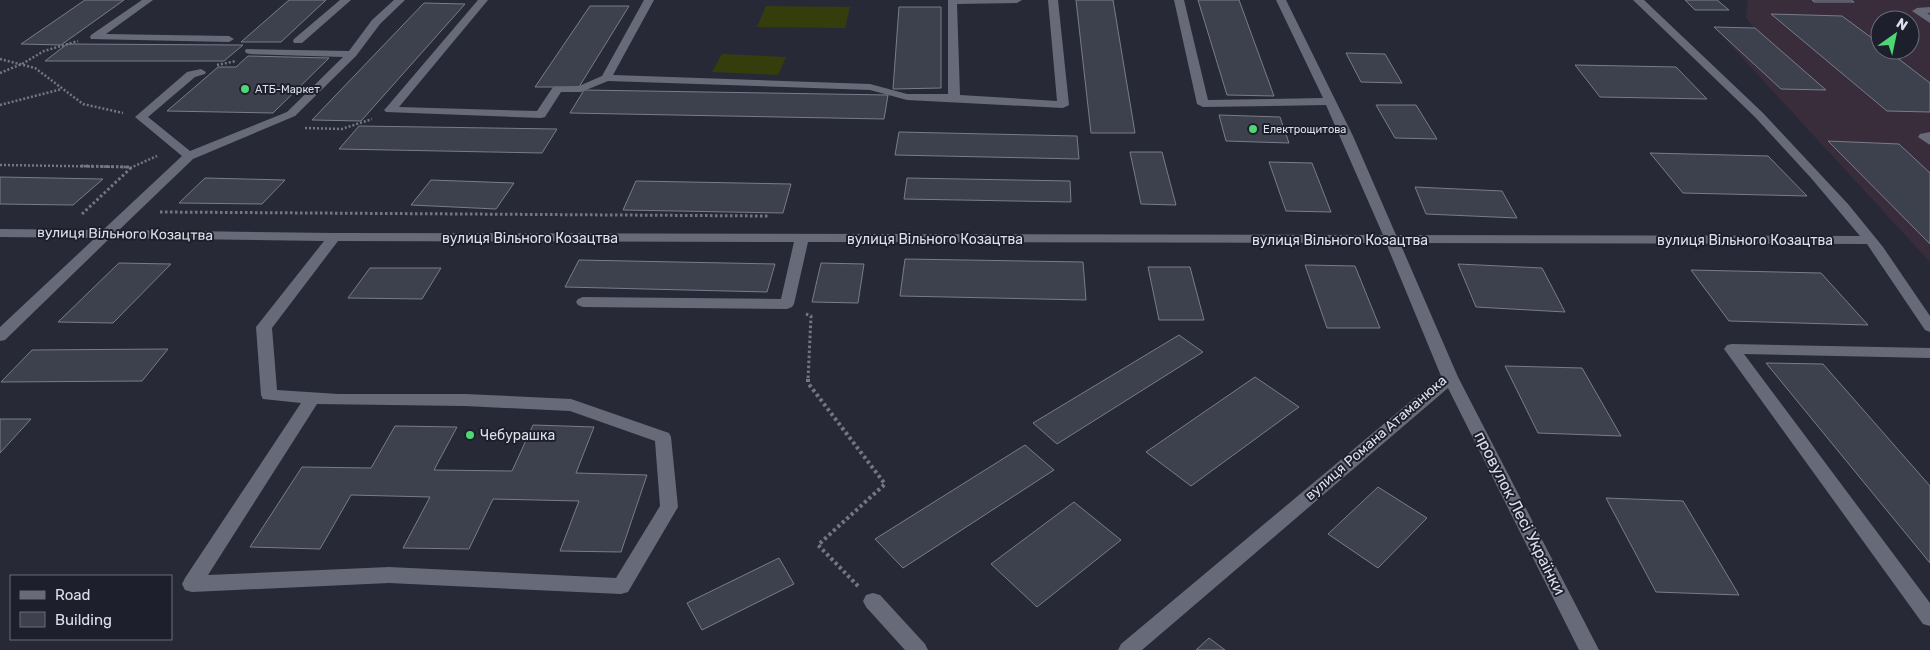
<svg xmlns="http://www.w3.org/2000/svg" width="1930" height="650" viewBox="0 0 1930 650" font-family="Rubik,sans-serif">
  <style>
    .industrial { fill: #392d3c; fill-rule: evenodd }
    .green { fill: #363d0d }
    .building { fill: #3d414e; stroke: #787c8b }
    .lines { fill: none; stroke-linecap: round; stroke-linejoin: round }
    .path-far2 { stroke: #747781; stroke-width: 2.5; stroke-dasharray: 2 2; stroke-linecap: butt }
    .path-far1 { stroke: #747781; stroke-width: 3; stroke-dasharray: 2.5 2.5; stroke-linecap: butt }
    .path { stroke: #747781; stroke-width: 4; stroke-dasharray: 3 3; stroke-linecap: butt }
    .minor { fill: #676b79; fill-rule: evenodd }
    .poi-dot { fill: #4fd675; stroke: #1d202c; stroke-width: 2 }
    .labels { text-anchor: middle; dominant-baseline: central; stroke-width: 4; stroke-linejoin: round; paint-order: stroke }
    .far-poi-label { font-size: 11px; fill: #dde0e8; stroke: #1d202c; text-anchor: start }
    .street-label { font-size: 14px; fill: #dde0e8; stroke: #1d202c }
    .poi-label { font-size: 14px; fill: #dde0e8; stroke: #1d202c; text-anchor: start }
    .near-street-label { font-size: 16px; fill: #dde0e8; stroke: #1d202c }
  </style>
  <rect width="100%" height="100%" fill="#272a36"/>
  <!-- industrial -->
  <path class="industrial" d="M1748,0H1930V262L1714,27L1754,28L1746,17ZM1880,20H1910V50H1880Z"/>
  <!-- green -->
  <g class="green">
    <polygon points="766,6 850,7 845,28 757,27"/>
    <polygon points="722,54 786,57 778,75 712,72"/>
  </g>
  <!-- building -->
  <g class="building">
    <polygon points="85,0 124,0 61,45 21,44"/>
    <polygon points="289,0 326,0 281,42 241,42"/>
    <polygon points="1076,0 1113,0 1135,133 1091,133"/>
    <polygon points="1198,0 1239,0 1274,96 1227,95"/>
    <polygon points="1685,0 1717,0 1729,10 1695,10"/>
    <polygon points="1812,0 1851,0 1854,2 1814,2"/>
    <polygon points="424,3 465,4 361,121 312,120"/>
    <polygon points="590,6 629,6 579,87 535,87"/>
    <polygon points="899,7 941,7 941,88 893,89"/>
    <polygon points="1771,14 1842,16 1880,44 1880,50 1887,50 1930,83 1930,112 1887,111"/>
    <polygon points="1714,27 1755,28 1826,90 1781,89"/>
    <polygon points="67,44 243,45 224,61 45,61"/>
    <polygon points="1346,53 1385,54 1402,83 1361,82"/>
    <polygon points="248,56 329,58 273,113 167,111 218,67 236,67"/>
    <polygon points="1575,65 1676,67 1707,99 1600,97"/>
    <polygon points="584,90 888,95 884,119 570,113"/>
    <polygon points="1376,105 1416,105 1437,139 1395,138"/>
    <polygon points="1219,115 1280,117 1289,143 1226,141"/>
    <polygon points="359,126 557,129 542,153 339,149"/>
    <polygon points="899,132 1077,136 1079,159 895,155"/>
    <polygon points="1828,141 1899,144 1930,173 1930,244"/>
    <polygon points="1130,152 1162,152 1176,205 1141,204"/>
    <polygon points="1650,153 1768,156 1807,196 1683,193"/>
    <polygon points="1269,162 1312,163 1331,212 1286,211"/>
    <polygon points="0,177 103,179 73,205 0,204"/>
    <polygon points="205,178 285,180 262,204 179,203"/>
    <polygon points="907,178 1070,181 1071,202 904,199"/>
    <polygon points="431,180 514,183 496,209 411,205"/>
    <polygon points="636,181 791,184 783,213 623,210"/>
    <polygon points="1415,187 1502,191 1517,218 1426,214"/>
    <polygon points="905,259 1083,262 1086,300 900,296"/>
    <polygon points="579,260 775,264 767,292 565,287"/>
    <polygon points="119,263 171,264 113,323 58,322"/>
    <polygon points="821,263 864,264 858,303 812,302"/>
    <polygon points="1458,264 1542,268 1565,312 1476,307"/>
    <polygon points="1305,265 1355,266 1380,328 1327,328"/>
    <polygon points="1148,267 1190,267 1204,320 1159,320"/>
    <polygon points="370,268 441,268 422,299 348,298"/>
    <polygon points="1691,270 1821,273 1868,325 1729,321"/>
    <polygon points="1179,335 1203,352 1057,444 1033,423"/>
    <polygon points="168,349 142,381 1,382 32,350"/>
    <polygon points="1766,363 1823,364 1930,486 1930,563"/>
    <polygon points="1505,366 1582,368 1621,436 1538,433"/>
    <polygon points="1255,377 1299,407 1191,486 1146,452"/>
    <polygon points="0,419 31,419 0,453"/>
    <polygon points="533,425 594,427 576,473 647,475 621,552 560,551 579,501 493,499 469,549 403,548 430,497 351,495 320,549 250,547 302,467 371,468 395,426 457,427 434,470 512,471"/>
    <polygon points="1025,445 1054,470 903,568 875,539"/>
    <polygon points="1378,487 1427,518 1378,568 1328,534"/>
    <polygon points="1606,498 1683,501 1739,595 1656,592"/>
    <polygon points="1074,502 1121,540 1037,607 991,564"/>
    <polygon points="779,558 794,584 702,630 687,603"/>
    <polygon points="1209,638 1225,650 1196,650"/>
  </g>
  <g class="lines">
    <!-- path-far2 -->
    <g class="path-far2">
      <polyline points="0,59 35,68 83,104 123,113"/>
      <polyline points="217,65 236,61"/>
      <polyline points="0,73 22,64 44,51 78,41"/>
      <polyline points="0,105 62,89"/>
      <polyline points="305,128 342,129 372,119"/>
      <polyline points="0,165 129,167"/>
      <polyline points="130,168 157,156"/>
    </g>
    <!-- path-far1 -->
    <g class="path-far1">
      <polyline points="81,166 129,167"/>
      <polyline points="160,212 768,216"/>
      <polyline points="82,214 133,166"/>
      <polyline points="806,314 811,316 808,380"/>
    </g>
    <!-- path -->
    <polyline class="path" points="808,379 808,383 885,484 818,545 858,586"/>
    <!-- minor -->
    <g class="minor">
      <polygon points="142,0 153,0 106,34 229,36 234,39 229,42 91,39 90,37 91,35"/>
      <polygon points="340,0 351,0 302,43 294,43 293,41 294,39"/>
      <path d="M394,0H405L380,24L356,56L295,116L193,159L119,230L334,233L1383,235L1326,105L1203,107L1197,104L1174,0H1184L1208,100L1323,98L1276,0H1286L1353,136L1396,235L1860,236L1811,178L1755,117L1633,0H1644L1763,113L1848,204L1883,247L1930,316V332L1925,330L1867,244L1400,243L1458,377L1599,650H1579L1448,388L1142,650H1118L1121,644L1441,376L1386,243L808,242L794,304L792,307L787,309L583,307L578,305L576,302L578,299L583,297L781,299L794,242L338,241L272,328L277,390L338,394H465L571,399L669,433L671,437L678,507L628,592L621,594L389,583L192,592L185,590L182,584L185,578L301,403L263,399L261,395L256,327L324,241L110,238L5,340L0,341V327L95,238L0,237V229L103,230L182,156L135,117L187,72L201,69L206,72L205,74L195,77L148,117L190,151L287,112L343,57L250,54L246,53L245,51L246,49L349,51L372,20ZM317,404L465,406L570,411L655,441L660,506L616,578L389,567L208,575Z"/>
      <polygon points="478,0 488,0 399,107 537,111 553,87 579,86 602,76 644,0 654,0 613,75 870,84 907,94 948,94 948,0 1022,0 1017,3 957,4 960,95 1057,101 1048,0 1058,0 1069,105 1063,108 907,100 870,90 608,81 581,92 561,92 545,117 541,118 386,112 384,110 386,108"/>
      <polygon points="1930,7 1930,13 1927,13 1930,15 1930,23 1912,11 1917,8"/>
      <polygon points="1930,132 1930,145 1918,137 1920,134"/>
      <polygon points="1732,344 1930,348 1930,358 1744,354 1930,603 1930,626 1923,624 1727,353 1724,349 1727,345"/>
      <polygon points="873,593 880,595 925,644 928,650 905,650 866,607 863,601 866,595"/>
    </g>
  </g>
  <!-- markers -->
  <g class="poi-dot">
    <circle cx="245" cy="89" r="5"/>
    <circle cx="1253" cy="129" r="5"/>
    <circle cx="470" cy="435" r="5"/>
  </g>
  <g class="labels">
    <!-- far-poi labels -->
    <g class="far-poi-label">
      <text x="255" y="89">АТБ-Маркет</text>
      <text x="1263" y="129">Електрощитова</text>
    </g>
    <!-- street labels -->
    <g class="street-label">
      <text transform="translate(125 234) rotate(1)">вулиця Вільного Козацтва</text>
      <text x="530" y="238">вулиця Вільного Козацтва</text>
      <text x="935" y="239">вулиця Вільного Козацтва</text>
      <text x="1340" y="240">вулиця Вільного Козацтва</text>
      <text x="1745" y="240">вулиця Вільного Козацтва</text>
      <text transform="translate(1376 438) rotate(-41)">вулиця Романа Атаманюка</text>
    </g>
    <!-- poi labels -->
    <g class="poi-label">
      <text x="480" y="435">Чебурашка</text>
    </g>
    <!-- near-street labels -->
    <g class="near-street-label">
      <text transform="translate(1520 513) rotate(63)">провулок Лесі Українки</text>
    </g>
  </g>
  <!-- legend -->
  <rect x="10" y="575" width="162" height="65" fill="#1d202c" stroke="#6a6d77"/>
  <rect x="20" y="591" width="25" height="8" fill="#676b79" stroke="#6a6d77"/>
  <text x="55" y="600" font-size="15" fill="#dde0e8">Road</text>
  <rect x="20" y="612" width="25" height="15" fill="#3d414e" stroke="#6a6d77"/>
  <text x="55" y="625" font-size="15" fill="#dde0e8">Building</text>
  <!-- north arrow -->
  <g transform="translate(1895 35) rotate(33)"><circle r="24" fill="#1d202c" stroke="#6a6d77"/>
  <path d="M0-4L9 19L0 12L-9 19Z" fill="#4fd675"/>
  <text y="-8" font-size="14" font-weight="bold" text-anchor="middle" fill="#dde0e8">N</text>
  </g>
</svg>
